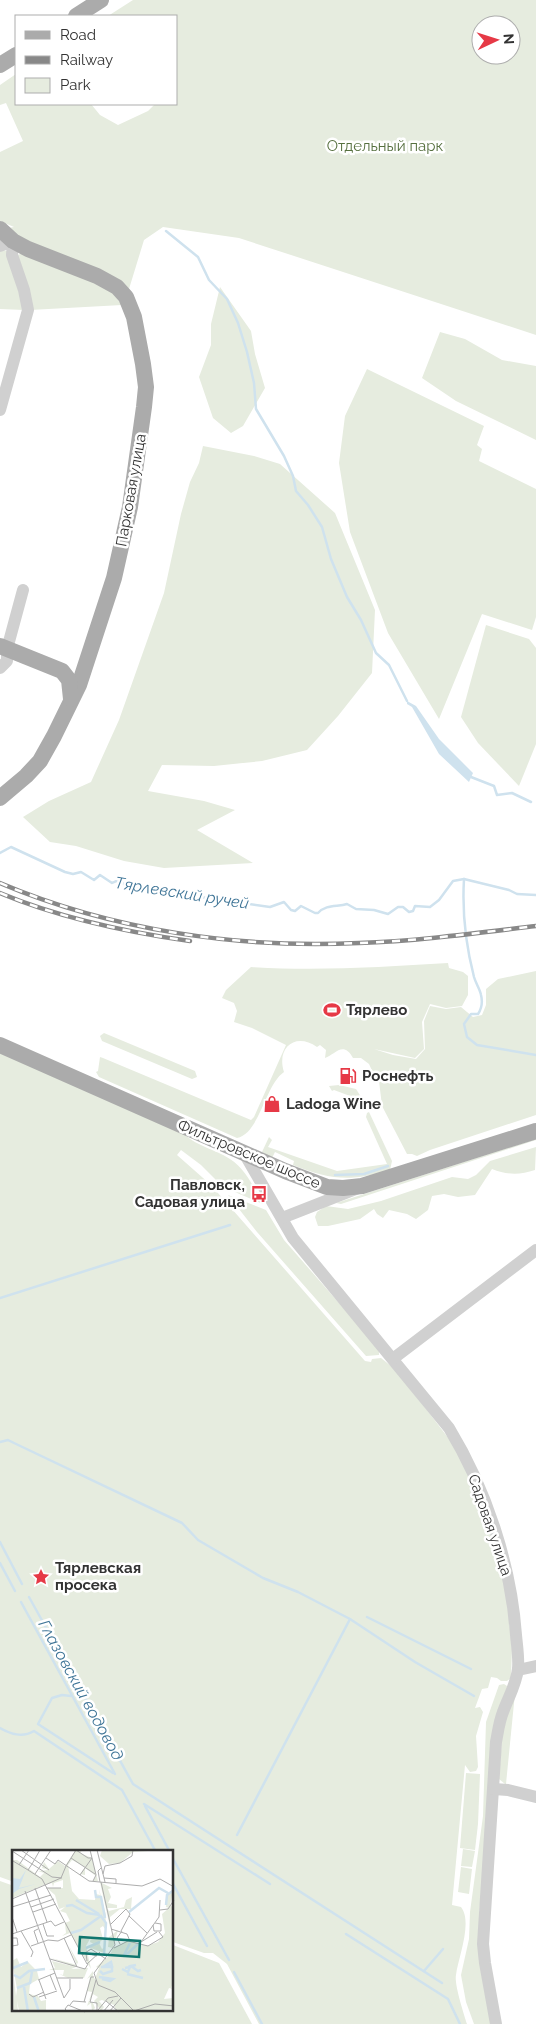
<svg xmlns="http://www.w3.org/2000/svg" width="536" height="2024" viewBox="0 0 536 2024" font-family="Raleway,sans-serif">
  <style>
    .green { fill: #e6ecdf; fill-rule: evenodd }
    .water { fill: #cfe2ee }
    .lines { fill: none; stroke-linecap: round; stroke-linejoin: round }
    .stream { stroke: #cfe2ee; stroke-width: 2.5 }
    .minor { stroke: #d0d0d0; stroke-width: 12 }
    .major { stroke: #ababab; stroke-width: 16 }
    .rail-casing { stroke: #888; stroke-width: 4.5 }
    .rail { stroke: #fff; stroke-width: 2.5; stroke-dasharray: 8; stroke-linecap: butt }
    .labels { text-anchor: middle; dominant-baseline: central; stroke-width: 5; stroke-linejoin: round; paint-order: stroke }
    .park-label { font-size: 15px; fill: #56703f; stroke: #fff }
    .street-label { font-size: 15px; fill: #333; stroke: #fff }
    .poi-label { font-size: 15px; font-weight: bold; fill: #333; stroke: #fff; text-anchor: start }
    .water-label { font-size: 16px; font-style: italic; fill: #3f7597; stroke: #fff }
    .inset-river { fill: none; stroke: #cfe2ee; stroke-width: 2.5 }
    .inset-road { fill: none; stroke: #adadad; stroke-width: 1 }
    .view { fill: #0f766e; fill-opacity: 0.15; stroke: #0f766e; stroke-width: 2.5 }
    .inset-edge { fill: none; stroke: #333; stroke-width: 2.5 }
  </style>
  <rect width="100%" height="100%" fill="#fff"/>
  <!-- green -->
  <g class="green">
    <path d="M133,0H536V335L239,238L163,227L144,240L129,289L16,235L8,228L14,227L0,221V152L23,141L6,103L0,105V85L16,74V104H91L100,115L118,125L148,111L155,104H176V16H108ZM481,25H511V55H481Z"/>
    <polygon points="0,249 7,251 24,310 0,309"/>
    <polygon points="24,253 108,286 122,305 30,310 17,255"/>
    <polygon points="220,287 251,331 255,354 265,388 243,426 231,433 213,418 199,377 211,345 211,324"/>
    <polygon points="440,332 465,339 502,360 536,366 536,440 456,401 422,378"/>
    <polygon points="367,369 484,426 477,445 482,449 479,461 536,489 536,617 532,630 482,614 439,719 388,633 350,532 339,463 345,416"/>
    <polygon points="203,446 254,456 280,464 335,513 375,610 372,673 338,716 307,750 262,761 214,766 162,765 148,791 204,801 235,810 197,830 253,863 164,868 124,861 76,846 50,842 23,817 49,801 91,782 119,720 164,593 181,514 190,482 199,463"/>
    <polygon points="486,625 529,639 536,648 536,744 519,786 478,743 461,717"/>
    <path d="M448,963L449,968L463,972L468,976V995L462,1006L446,1008L430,1004L422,1022L424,1049L415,1058L374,1049L393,1055L416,1059L425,1049L424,1021L430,1006L446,1009L461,1007L473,1017L482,1015L486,1005V989L498,979L536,971V1115L430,1150L417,1156L412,1154H407L382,1106L379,1081L374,1075L369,1064L361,1058H353C343,1040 335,1055 325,1058L326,1050L320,1045L317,1047C296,1032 276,1047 284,1072C265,1085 260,1133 237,1138L99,1077L96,1072L98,1071L100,1057L103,1058L251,1120L254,1117L286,1045L252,1028L234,1022L237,1011L234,1003L222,998L226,990L251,967C317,971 382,967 448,963Z"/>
    <polygon points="104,1033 195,1071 197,1077 192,1079 102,1041 100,1036"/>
    <path d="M0,1052L182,1132C195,1146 215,1149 230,1159C246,1169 254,1188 263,1204L223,1187L201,1165L181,1150L177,1155L211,1185L365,1361L371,1362L372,1359L381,1358L396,1370L456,1448L479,1499L505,1579L512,1649L511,1678L507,1681H501L497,1678L491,1677L488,1688L482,1689L475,1708L480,1707L483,1712L476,1736L478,1767L476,1771L470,1772L465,1765L452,1905L461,1907C473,1922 458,1958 456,1975C454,1984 464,2014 467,2024H259L227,1964L213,1953H204L173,1942L172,1852H14V1882L0,1877Z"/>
    <polygon points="339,1085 356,1089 365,1103 363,1104 358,1099 334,1090 332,1091 329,1086"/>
    <path d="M369,1112L392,1161L390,1170C351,1182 330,1180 293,1165L294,1161L275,1152L272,1158L262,1152L269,1137L272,1140L268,1147L337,1171L387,1164L366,1117L367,1113Z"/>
    <polygon points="536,1139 536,1140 341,1204 336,1203"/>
    <path d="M536,1147L535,1170C520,1175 507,1175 492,1169L475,1195L458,1197L444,1194L432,1196L428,1210L416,1219L407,1214L389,1210L383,1218L377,1214L374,1209L360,1219L328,1226H318L315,1217L317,1212L326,1206L348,1209L381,1201L452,1177L468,1179L476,1175L490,1161Z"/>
    <polygon points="228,1195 266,1210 284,1240 379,1349 379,1355 366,1356 257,1232"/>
    <polygon points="504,1684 507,1686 479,1912 492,2024 474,2024 466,2002 461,1975 469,1939 470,1912 483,1816 486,1722 499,1685"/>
    <polygon points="515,1693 506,1784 505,1784 499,1779 503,1724"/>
    <polygon points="466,1773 480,1774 478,1824 475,1850 460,1848"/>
    <polygon points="463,1849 475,1851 472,1867 461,1866"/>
    <polygon points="461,1867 472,1869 469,1894 458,1892"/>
    <polygon points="0,1881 14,1886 14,2010 172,2010 173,1945 219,1963 252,2024 0,2024"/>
  </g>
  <!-- water -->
  <polygon class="water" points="407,701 416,706 439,739 473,773 469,782 439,754 412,707 407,704"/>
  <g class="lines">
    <!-- stream -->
    <g class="stream">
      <polyline points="166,231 198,257 209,280 227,299 238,323 247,352 254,383 256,409 284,456 293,476 296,491 308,505 322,527 331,559 347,597 361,620 376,653 389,665 407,701"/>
      <polyline points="471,777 494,786 497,795 512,793 531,802"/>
      <path d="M0,853L11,847L65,872L73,874L81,872L94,880L100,875L112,883C124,877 121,885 129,887C137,889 148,887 156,888C169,890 170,897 187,895L270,907L284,902L291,910L295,911L301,906L315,913H318C326,904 337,907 347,904L356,909L374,910L388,914L398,907H403L409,912L413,911L415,906L430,907L439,900L453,881L464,879L509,890L517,894L536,895"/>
      <path d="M464,879C462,912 466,946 474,977C476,984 480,989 481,995C483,1003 482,1008 478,1014H471L464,1024L467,1037L477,1045L536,1055"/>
      <polyline points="335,1175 364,1174 388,1166"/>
      <polyline points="0,1298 230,1225"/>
      <polyline points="0,1442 8,1440 14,1443 182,1523 198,1540 263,1578 298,1592 350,1619 415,1662 474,1696"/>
      <polyline points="0,1542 22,1584"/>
      <polyline points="0,1563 15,1591"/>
      <polyline points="29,1597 133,1784 442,1983"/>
      <polyline points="21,1602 115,1774"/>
      <polyline points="367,1617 471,1669"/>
      <polyline points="71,1696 62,1695 52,1698 38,1724 113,1773"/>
      <path d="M0,1728C11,1734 22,1738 34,1731L122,1790L156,1852"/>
      <polyline points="144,1804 270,1884"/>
      <polyline points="145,1806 170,1852"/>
      <polyline points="237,1835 350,1619"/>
      <polyline points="172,1857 229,1960"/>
      <polyline points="172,1882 207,1946"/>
      <polyline points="346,1934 448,1999 460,2024"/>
      <polyline points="424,1971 443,1949"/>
      <polyline points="234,1972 262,2024"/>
    </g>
    <!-- minor -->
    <g class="minor">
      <polyline points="0,246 13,241 12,255 24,290 28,310 0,410"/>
      <polyline points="0,668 7,661 7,649 23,590"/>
      <path d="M244,1153L293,1238L449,1428C486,1489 511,1564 516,1635C517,1646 519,1658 518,1669C516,1685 508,1698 503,1712C499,1722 498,1732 496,1742L483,1944L485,1963L496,2024"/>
      <polyline points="282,1218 356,1189"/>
      <polyline points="394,1358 536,1250"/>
      <polyline points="518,1670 536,1666"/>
      <polyline points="494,1789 508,1790 536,1797"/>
    </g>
    <!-- major -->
    <g class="major">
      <polyline points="76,16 101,0"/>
      <polyline points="0,65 16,55"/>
      <polyline points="0,229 13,241 28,249 97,276 117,287 126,297 134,317 143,364 146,387 144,407 130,507 114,578 79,685 54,736 40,761 26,776 0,798"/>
      <polyline points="0,646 62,671 69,680 71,699"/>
      <polyline points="0,1045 285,1171 327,1187 343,1188 362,1186 536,1131"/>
    </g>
    <!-- rail casing -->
    <g class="rail-casing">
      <g id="rail">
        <path d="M0,883C111,930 239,949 359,943C418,941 477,933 536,926"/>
        <path d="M0,893C60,918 126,932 190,941"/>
      </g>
    </g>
    <!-- rail -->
    <use href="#rail" class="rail"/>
  </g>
  <!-- icons -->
  <defs>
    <g id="stadium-bare" transform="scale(1.35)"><path d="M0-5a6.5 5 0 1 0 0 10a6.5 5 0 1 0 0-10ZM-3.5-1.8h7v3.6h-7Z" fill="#e63946" stroke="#fff" stroke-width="2.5" paint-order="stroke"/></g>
    <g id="fuel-bare" transform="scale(1.35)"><path d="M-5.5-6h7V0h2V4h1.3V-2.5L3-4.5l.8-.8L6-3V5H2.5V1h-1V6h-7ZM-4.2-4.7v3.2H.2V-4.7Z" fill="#e63946" stroke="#fff" stroke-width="2.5" paint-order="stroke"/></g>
    <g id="shop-bare" transform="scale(1.35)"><path d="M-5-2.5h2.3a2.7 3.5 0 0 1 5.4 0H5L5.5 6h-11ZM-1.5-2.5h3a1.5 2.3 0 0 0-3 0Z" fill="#e63946" stroke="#fff" stroke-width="2.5" paint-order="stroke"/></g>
    <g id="bus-bare" transform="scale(1.35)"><path d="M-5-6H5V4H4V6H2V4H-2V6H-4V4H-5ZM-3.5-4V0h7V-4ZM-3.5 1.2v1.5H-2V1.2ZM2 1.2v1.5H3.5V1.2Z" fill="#e63946" stroke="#fff" stroke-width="2.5" paint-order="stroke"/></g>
    <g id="sight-bare" transform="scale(1.35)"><path d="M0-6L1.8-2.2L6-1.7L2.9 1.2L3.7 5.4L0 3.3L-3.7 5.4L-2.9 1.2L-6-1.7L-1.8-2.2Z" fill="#e63946" stroke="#fff" stroke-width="2.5" paint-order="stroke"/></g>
  </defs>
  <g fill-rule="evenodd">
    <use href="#stadium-bare" x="332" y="1010"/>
    <use href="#fuel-bare" x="348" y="1076"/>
    <use href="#shop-bare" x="272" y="1104"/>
    <use href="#bus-bare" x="259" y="1194"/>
    <use href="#sight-bare" x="41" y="1577"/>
  </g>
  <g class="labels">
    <!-- park labels -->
    <g class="park-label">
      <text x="385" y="146">Отдельный парк</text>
    </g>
    <!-- street labels -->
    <g class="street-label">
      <text transform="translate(131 490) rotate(-80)">Парковая улица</text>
      <text transform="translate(249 1154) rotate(23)">Фильтровское шоссе</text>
      <text transform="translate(490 1525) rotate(71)">Садовая улица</text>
    </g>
    <!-- poi labels -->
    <g class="poi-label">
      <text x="346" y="1010">Тярлево</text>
      <text x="362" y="1076">Роснефть</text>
      <text x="286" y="1104">Ladoga Wine</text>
      <text x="245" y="1185" text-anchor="end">Павловск,<tspan x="245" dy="17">Садовая улица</tspan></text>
      <text x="55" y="1568">Тярлевская<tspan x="55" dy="17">просека</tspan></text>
    </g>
    <!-- water labels -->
    <g class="water-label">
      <text transform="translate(182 893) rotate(9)">Тярлевский ручей</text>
      <text transform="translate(81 1690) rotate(61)">Глазовский водовод</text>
    </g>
  </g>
  <!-- overview -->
  <g transform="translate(12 1850)">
    <rect width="161" height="161" fill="#fff"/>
    <path d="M60,0H70L68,3L80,8L86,31H81L84,26L73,18V25L68,24L73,17L60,10L56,15L60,41L67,49L83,50L84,44L88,45L87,39L94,65L93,79L91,76L88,78L91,89L87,93L90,99L93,97L92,103L76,97L82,94L78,92L79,87L74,96L79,119L58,83L50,86L54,83L53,73L58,71L54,63L48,61L53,57L47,59L43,45L35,38H51V30L42,33L41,37L40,33L32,35L0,48V10H5L28,27L32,23L26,21L37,20L30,18L32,12L37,19L46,11L53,16L63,1ZM90,0H136V1L121,2L108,13L97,14L88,6ZM88,32L100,38L96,39L99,47L96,53L105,55V58H95L97,61L112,57L114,50L120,47L119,59H108L98,67V77ZM161,40L158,56L162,57V135L159,137L161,139L157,138L152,149L161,148V159L104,161L102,155L90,150L87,151L92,157L89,161L82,151L86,147L81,144L77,151L81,153L83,158L80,161L79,153L75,156L80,142L75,141L78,127L75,129L81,121V127L83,129L87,118L84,117L98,105L101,98L96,97L97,87L106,80L101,98L116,91L135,96L146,92L153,83L150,64L157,58L154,57L155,45ZM57,96L66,112L64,117L59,119L76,118L72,128H56L47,124L51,125L52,120H37L43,118L40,111L60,116L39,108L65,115ZM5,108L9,117L16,112L25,121L27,129L18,134L17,144L26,146L29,151L34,150V161H7L5,151L6,161H1L2,129L4,146L5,139L0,111Z" fill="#e6ecdf"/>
    <path d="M14,20L7,38L24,34L7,39L0,44V28L8,29Z" fill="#cfe2ee"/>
    <path class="inset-river" d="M83,40L84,47H89L93,68M64,50L87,64M154,55L155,45L162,40M54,56L60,55L75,63L88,65M117,62L147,38L156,43M59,83L69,80L89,66L94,73L92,105M74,98L88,92M114,105L126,94M111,107L118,93M99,112L100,116L94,115ZM124,115L119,116L126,121L129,120M1,118L16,112M110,119L116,122L118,117L113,118M88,121L91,124L100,121V117H89M115,124L131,128M2,125L8,128L17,121L33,119M87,127L101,129L98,131L90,129M12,137L16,162M5,138L18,133L20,122M22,147L27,162"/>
    <path class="inset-road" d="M9,0L37,20M28,0L20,14L40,27L50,28M64,0L76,8H80L78,0M85,0L93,32M0,1L20,14L16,20L30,29L75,114L88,102M34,8L43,14L46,10L77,31L130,36L148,29L162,37M59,8L83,24M80,8L84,25L81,31M1,11L16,20M7,15L17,0M54,16L64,0M23,24L39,0M91,24L93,16L108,13L120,6L121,0M68,25L80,8M92,28L104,29V33M88,32L86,21L89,18M89,32L103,95L82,123L86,135L103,142L122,161L143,154L162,156M33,35L49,28L54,16M23,38L35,72M34,38H49M13,41L52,148L58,139V129M0,49L33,35M0,57L39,45M19,57L42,49M148,60L156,59L162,50M21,62L44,54M117,66L135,83M0,67L5,82M31,74L35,86H42M99,74L114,59L118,64L109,81M141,75L142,81H149V74L143,73M26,79L22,81L26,93M99,79L115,84L118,91M9,81L21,102L19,107M0,84L39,71L43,76L52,72M0,88H5L6,95L0,96M52,88L65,117M129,92L147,67L148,50M129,92L145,82M108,94L105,88L110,81M19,96L36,90L46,91L59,85M102,98L116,91L136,96L151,87L147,82M70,105L79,99L94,109M38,109L73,119L76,114M75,111L74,103L85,106M38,125L44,140M45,128H71M26,130L43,123M27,130L34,149M84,130L78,152L85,153V162M17,144L21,147L32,142M27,147L45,141M94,151L107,162M72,152L79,127H82M58,155L61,151L74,152M86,160L96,148L106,146M56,162L53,159L56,155L73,162M91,162L101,150M97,162L109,148"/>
    <path class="view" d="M68,87L128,91L127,107L67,103Z"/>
    <rect width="161" height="161" class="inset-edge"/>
  </g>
  <!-- legend -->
  <rect x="15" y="15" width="162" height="90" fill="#ffffff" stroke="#adadad"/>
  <rect x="25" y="31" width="25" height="8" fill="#ababab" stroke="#adadad"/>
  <text x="60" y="40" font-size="15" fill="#333333">Road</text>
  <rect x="25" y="56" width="25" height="8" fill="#888888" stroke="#adadad"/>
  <text x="60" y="65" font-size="15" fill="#333333">Railway</text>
  <rect x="25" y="78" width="25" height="15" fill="#e6ecdf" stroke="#adadad"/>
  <text x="60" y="90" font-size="15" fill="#333333">Park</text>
  <!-- north arrow -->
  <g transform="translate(496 40) rotate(86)"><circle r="24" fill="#ffffff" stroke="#adadad"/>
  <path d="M0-4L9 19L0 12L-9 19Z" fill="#e63946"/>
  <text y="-8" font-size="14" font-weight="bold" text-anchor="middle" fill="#333333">N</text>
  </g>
</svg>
